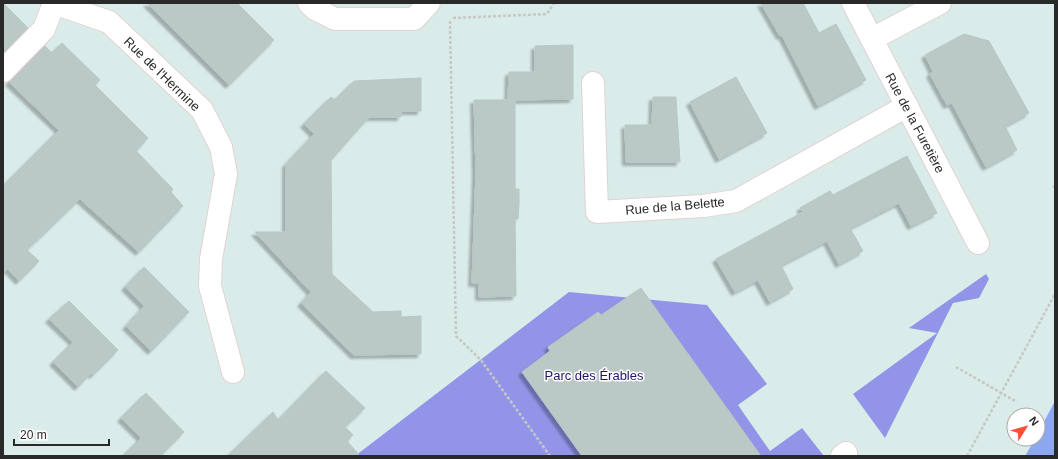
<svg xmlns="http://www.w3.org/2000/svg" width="1058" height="459" viewBox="0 0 1058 459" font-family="Arial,sans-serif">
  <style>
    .green { fill: #9295e7 }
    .pitch { fill: #8da7ef }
    .building { fill: #bac8c6; stroke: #b4c8c7; filter: url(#shadow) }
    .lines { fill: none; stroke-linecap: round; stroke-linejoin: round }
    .minor-casing { stroke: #e3d2cf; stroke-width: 24 }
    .path { stroke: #c7c7c7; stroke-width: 2.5; stroke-dasharray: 3 2; stroke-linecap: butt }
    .minor { stroke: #fff; stroke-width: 22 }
    .labels { text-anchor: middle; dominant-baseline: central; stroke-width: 3; stroke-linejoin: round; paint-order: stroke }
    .street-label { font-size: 13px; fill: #292929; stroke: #fff }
    .park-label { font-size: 13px; fill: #1e156a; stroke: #fff }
  </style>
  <defs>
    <filter id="shadow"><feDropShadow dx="-3.5" dy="3.5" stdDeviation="1" flood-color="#0004"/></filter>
  </defs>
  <rect width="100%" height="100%" fill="#daecea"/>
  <!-- green -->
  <g class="green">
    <polygon points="986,274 989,279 979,298 953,303 885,438 853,394 937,333 909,328"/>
    <polygon points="569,292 707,305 767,384 738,405 770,451 802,428 824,456 355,456"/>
  </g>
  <!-- pitch -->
  <polygon class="pitch" points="1055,401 1055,456 1025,456 1035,439 1038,439 1038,433"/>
  <!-- building -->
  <g class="building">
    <polygon points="3,3 28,28 3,53"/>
    <polygon points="147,3 237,3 274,40 229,85"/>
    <polygon points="761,3 803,3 819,33 836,24 866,80 818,106 782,35 780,36"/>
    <polygon points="964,34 989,41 1029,113 1005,126 1017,150 986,167 952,103 947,105 930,74 933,71 925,55"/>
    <polygon points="62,43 100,80 95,85 148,138 136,151 173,189 171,192 183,206 139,252 80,199 27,250 39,261 19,281 8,269 3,273 3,186 59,130 9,82 45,46 52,53"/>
    <polygon points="573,45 573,99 515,100 515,189 519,189 519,204 518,219 515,219 516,296 479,297 479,283 472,283 476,173 474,100 508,100 509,72 535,72 535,46"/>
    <polygon points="736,77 767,133 719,159 690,102"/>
    <polygon points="421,78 421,111 401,111 401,117 369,117 331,160 332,274 373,312 401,311 401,317 421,316 421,354 354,355 301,303 311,292 255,232 286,232 286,164 314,134 304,124 331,97 335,100 354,81"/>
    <polygon points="653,97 676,97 680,162 626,162 625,125 652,125"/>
    <polygon points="907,156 937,213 911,226 899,203 850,228 863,251 839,264 827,241 781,265 793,289 770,302 758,280 735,292 716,259 803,212 800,208 830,191 833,195"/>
    <polygon points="144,267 189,312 151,351 126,326 144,306 125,287"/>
    <polygon points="641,288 761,456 582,456 522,372 550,351 548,347 598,312 601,315"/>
    <polygon points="69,301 118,350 93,375 91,373 78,387 53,362 73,342 49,319"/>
    <polygon points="326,371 365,408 345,427 353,435 347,441 360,456 228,456 273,412 278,420"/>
    <polygon points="146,393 184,432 160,456 123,456 141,438 121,418"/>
  </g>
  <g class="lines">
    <!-- minor casing -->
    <g class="minor-casing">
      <g id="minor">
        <polyline points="54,3 109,22 202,110 221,147 226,174 211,259 210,286 233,372"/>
        <polyline points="309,3 315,9 335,19 414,19 429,3"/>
        <polyline points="853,3 978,243"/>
        <polyline points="872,39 940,3"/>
        <polyline points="3,71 44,29 54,3"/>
        <polyline points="593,83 597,212 703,206 736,201 907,106"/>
        <polyline points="842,456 846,453"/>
      </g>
    </g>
    <!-- path -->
    <g class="path">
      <polyline points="453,18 547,14 554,3"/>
      <polyline points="450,21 456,336 481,360 550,456"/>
      <polyline points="1053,187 1055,186"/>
      <polyline points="956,367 1017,402"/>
      <polyline points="967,456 1055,294"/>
    </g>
    <!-- minor -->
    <use href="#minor" class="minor"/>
  </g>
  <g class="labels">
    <!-- street labels -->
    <g class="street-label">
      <text transform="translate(162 74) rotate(44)">Rue de l'Hermine</text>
      <text transform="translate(915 123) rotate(62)">Rue de la Furetière</text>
      <text transform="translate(675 206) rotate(-5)">Rue de la Belette</text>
    </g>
    <!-- park labels -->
    <g class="park-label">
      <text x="594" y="375">Parc des Érables</text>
    </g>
  </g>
  <!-- border -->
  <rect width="1058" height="459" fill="none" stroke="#292929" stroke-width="8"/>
  <!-- north arrow -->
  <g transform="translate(1026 427) rotate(53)"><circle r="19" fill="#ffffff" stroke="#a9a9a9"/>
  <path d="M0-3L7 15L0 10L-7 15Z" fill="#ff4f34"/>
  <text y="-6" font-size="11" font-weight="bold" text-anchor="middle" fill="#292929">N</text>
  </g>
  <!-- scale -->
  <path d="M14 439v6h95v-6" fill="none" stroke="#292929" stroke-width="2"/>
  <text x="20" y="439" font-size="12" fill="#292929" stroke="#ffffff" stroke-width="3" paint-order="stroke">20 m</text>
</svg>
